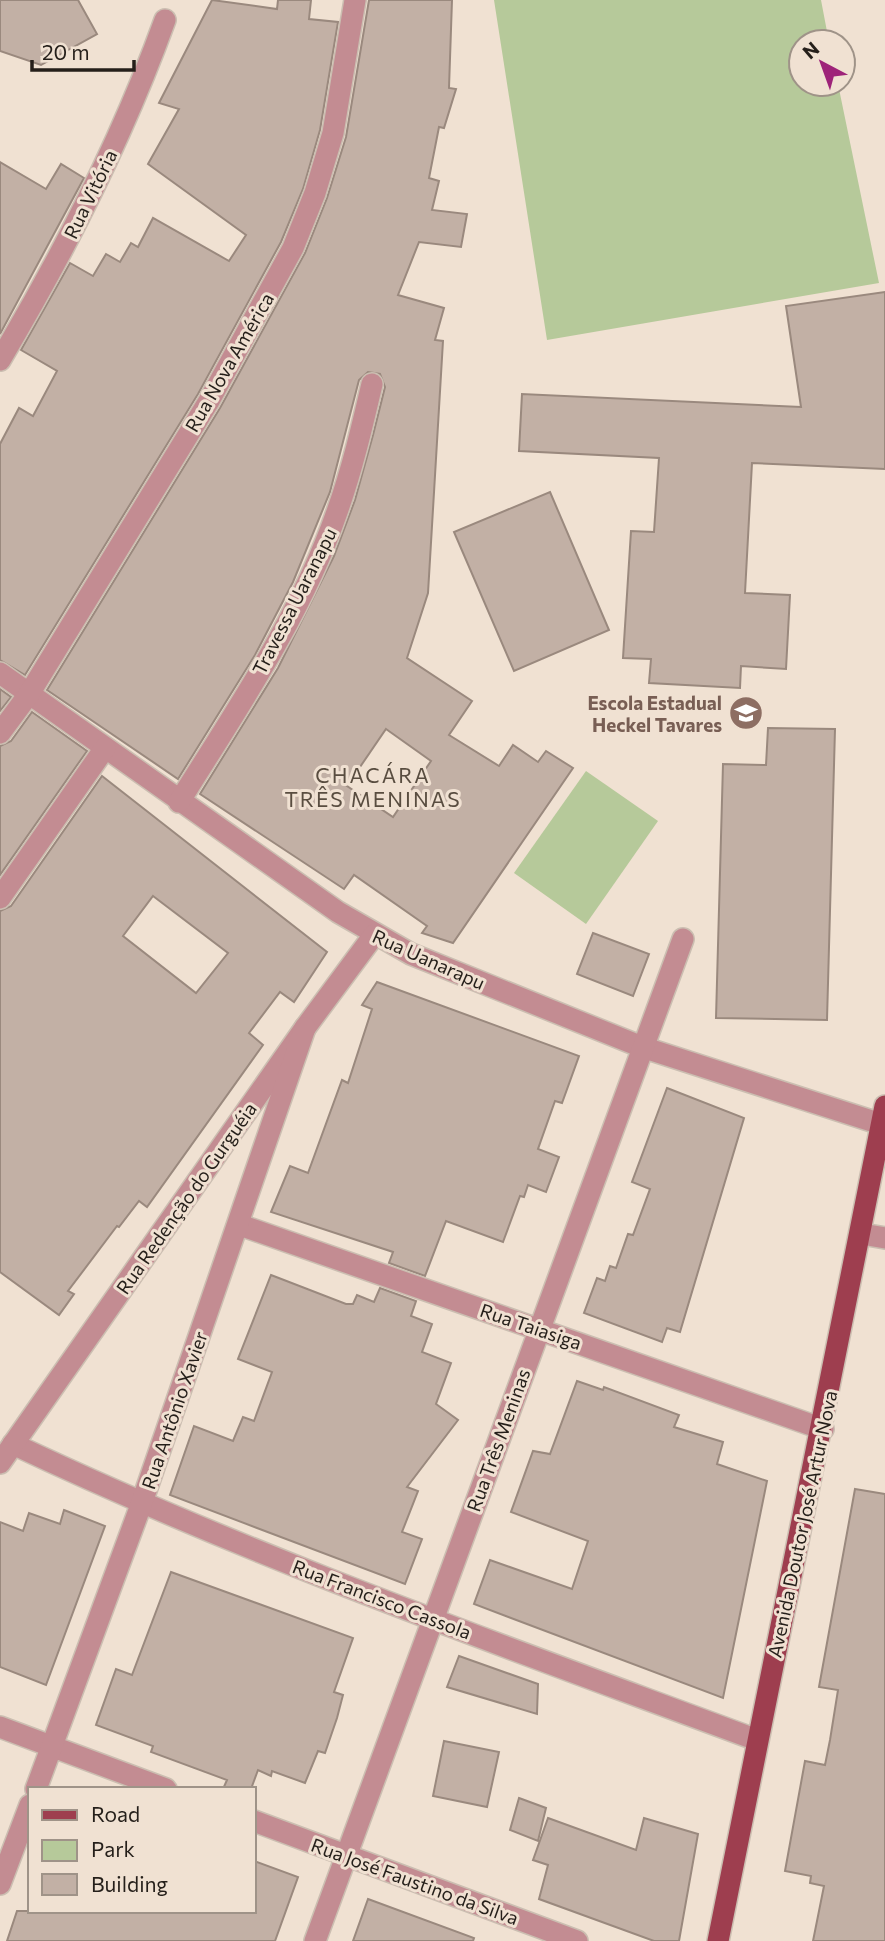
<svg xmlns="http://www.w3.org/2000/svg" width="885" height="1941" viewBox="0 0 885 1941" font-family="Commissioner,sans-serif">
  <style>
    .green { fill: #b6c99a }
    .building { fill: #c2b0a5; stroke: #9a897e; stroke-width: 2; fill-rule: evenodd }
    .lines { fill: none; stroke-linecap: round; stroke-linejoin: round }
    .minor-casing { stroke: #cbbeb1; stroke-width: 24 }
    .major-casing { stroke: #cbbeb1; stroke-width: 24 }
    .minor { stroke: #c38c92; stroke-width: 21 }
    .major { stroke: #9e3e4f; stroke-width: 21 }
    .labels { text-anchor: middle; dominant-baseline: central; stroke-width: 6; stroke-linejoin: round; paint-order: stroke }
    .street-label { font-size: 19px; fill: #251f1a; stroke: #f0e1d2 }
    .education-label { font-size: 19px; font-weight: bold; fill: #785e54; stroke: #f0e1d2; text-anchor: end }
    .neighbourhood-label { font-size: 21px; letter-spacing: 2px; fill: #594d40; stroke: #f0e1d2 }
  </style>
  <rect width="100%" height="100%" fill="#f0e1d2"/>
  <!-- green -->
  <g class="green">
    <polygon points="494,0 821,0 829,42 801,42 801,84 838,84 879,283 547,340"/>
    <polygon points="586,771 658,821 586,924 514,873"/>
  </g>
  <!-- building -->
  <g class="building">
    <polygon points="0,0 78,0 97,34 41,65 0,51"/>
    <polygon points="212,0 277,9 278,0 311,0 309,19 338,22 320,130 303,189 281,242 198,394 25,675 0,660 0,444 19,408 33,416 57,371 21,350 70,263 93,276 106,254 120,262 131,243 138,247 153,218 229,261 246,235 148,164 179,109 159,103"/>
    <path d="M369,0H452L449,88L456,89L444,128L439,127L429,178L439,181L432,210L467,214L461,247L419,242L398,295L444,308L435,340L443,341L428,593L407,658L472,701L449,735L499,766L513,745L538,762L546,751L573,768L453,943L422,933L427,926L354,875L344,889L200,794L278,668L334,556L355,500L373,435L385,387L380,374L368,372L359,380L330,492L293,582L255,655L178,779L47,690L220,408L305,253L327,198L346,137ZM386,729L431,761L393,817L347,786Z"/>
    <polygon points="0,162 46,189 61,164 84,178 0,334"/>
    <polygon points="885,292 885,469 752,463 745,593 790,595 786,669 741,666 740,688 649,683 651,659 623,658 631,531 654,532 659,458 519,451 522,394 801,407 786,306"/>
    <polygon points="550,492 609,630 514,671 454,532"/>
    <polygon points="0,689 11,697 0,711"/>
    <polygon points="32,712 87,751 0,875 0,746 11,741"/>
    <polygon points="768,728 835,729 827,1020 716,1018 723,764 766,765"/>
    <path d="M102,776L327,952L294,1002L280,992L249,1033L263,1045L147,1207L139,1201L119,1227L117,1226L68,1291L74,1294L59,1315L0,1272V911L11,906ZM153,896L228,953L196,993L123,936Z"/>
    <polygon points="593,933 649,954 633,996 577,974"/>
    <polygon points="377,982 579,1056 562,1103 555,1101 538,1149 559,1157 546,1192 528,1185 524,1197 520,1196 503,1242 446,1221 425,1276 389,1263 393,1252 271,1212 290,1166 308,1173 342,1080 348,1083 372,1009 362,1005"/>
    <polygon points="667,1088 744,1118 680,1332 667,1328 662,1342 584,1313 597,1278 605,1281 610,1266 616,1268 628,1234 633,1235 650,1189 632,1182"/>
    <polygon points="271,1275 346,1304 353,1304 357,1295 374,1302 380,1288 416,1301 411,1316 432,1324 422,1352 451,1363 436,1404 458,1420 407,1487 418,1491 402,1532 422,1539 405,1584 170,1495 194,1426 233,1441 243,1417 254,1421 272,1372 238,1359"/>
    <polygon points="577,1381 603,1390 604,1387 679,1415 674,1427 723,1442 717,1464 767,1481 723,1698 474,1604 490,1560 572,1589 588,1541 511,1512 533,1451 550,1454"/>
    <polygon points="855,1489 885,1494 885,1941 813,1941 824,1886 810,1883 811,1876 785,1871 805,1761 825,1765 830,1740 838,1690 819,1687"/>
    <polygon points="64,1510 105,1526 46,1685 0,1667 0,1522 23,1531 29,1513 60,1524"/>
    <polygon points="171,1572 353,1638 334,1692 343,1695 337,1718 325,1753 318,1751 305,1783 272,1771 271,1776 258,1770 251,1789 223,1789 227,1780 151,1752 153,1746 96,1725 116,1669 132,1675"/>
    <polygon points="459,1656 538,1684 537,1714 447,1687"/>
    <polygon points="444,1741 499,1752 487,1807 433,1796"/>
    <polygon points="519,1798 546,1808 538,1841 510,1830"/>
    <polygon points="548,1818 636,1850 644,1818 698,1834 679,1941 654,1941 539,1899 548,1865 533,1860"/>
    <polygon points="254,1861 298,1877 275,1941 7,1941 17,1911 254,1911"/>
    <polygon points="368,1899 474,1938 473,1941 353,1941"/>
  </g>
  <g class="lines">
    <!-- minor casing -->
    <g class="minor-casing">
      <g id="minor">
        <path d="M0,360C65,251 122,139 165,20"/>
        <polyline points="0,673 338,912 411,954 642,1047 881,1124"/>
        <polyline points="0,733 29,694 209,401 293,248 315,193 333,133 355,0"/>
        <path d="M179,802C237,709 301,616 337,512C352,470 362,427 372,384"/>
        <polyline points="0,898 105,748"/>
        <polyline points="240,1225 823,1429"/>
        <polyline points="862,1234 885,1238"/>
        <path d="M13,1444C254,1558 507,1647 757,1740"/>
        <polyline points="0,1463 305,1028 374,935"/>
        <polyline points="0,1727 166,1789"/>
        <polyline points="36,1789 141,1505 305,1028"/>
        <polyline points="254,1821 577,1941"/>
        <polyline points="0,1884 30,1805"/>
        <polyline points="315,1941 683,939"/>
      </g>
    </g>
    <!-- major casing -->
    <g class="major-casing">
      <polyline id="major" points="718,1941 885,1106"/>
    </g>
    <!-- minor -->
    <use href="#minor" class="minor"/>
    <!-- major -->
    <use href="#major" class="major"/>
  </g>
  <!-- icons -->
  <defs>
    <g id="school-disc" transform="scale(1.75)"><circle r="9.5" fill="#8d6e63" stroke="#f0e1d2"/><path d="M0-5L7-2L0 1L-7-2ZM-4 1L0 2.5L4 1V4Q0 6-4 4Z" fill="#fff"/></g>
  </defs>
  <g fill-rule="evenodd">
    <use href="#school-disc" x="746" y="713"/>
  </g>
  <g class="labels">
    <!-- street labels -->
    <g class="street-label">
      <text transform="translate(90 194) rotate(-64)">Rua Vitória</text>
      <text transform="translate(229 362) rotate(-60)">Rua Nova América</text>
      <text transform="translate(294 601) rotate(-63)">Travessa Uaranapu</text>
      <text transform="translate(429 959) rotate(24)">Rua Uanarapu</text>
      <text transform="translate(186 1198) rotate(-55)">Rua Redenção do Gurguéia</text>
      <text transform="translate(531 1326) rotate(19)">Rua Taiasiga</text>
      <text transform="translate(174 1410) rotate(-71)">Rua Antônio Xavier</text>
      <text transform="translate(498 1440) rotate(-70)">Rua Três Meninas</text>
      <text transform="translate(802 1524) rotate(-78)">Avenida Doutor José Artur Nova</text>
      <text transform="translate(382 1599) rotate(21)">Rua Francisco Cassola</text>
      <text transform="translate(415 1881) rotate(20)">Rua José Faustino da Silva</text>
    </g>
    <!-- education labels -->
    <g class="education-label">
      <text x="722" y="702">Escola Estadual<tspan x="722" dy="22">Heckel Tavares</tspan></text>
    </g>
    <!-- neighbourhood labels -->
    <g class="neighbourhood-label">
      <text x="373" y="774">CHACÁRA<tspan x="373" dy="24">TRÊS MENINAS</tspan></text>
    </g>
  </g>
  <!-- legend -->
  <rect x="28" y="1787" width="228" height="126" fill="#f0e1d2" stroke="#9f9388" stroke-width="2"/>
  <rect x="42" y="1810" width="35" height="10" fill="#9e3e4f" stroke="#9f9388" stroke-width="2"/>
  <text x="91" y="1822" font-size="21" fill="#251f1a">Road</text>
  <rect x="42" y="1840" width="35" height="21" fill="#b6c99a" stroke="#9f9388" stroke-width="2"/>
  <text x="91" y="1857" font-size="21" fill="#251f1a">Park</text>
  <rect x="42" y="1874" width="35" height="21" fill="#c2b0a5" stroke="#9f9388" stroke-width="2"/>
  <text x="91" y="1892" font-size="21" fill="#251f1a">Building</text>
  <!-- north arrow -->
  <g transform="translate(822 63) rotate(319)"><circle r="33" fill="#f0e1d2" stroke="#9f9388" stroke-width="2"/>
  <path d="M0-5L12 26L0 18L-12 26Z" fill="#9e2379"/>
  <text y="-10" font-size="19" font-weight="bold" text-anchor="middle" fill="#251f1a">N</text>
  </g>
  <!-- scale -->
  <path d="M32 60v10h102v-10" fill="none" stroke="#251f1a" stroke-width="3.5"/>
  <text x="42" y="60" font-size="21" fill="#251f1a" stroke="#f0e1d2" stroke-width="5" paint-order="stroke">20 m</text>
</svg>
